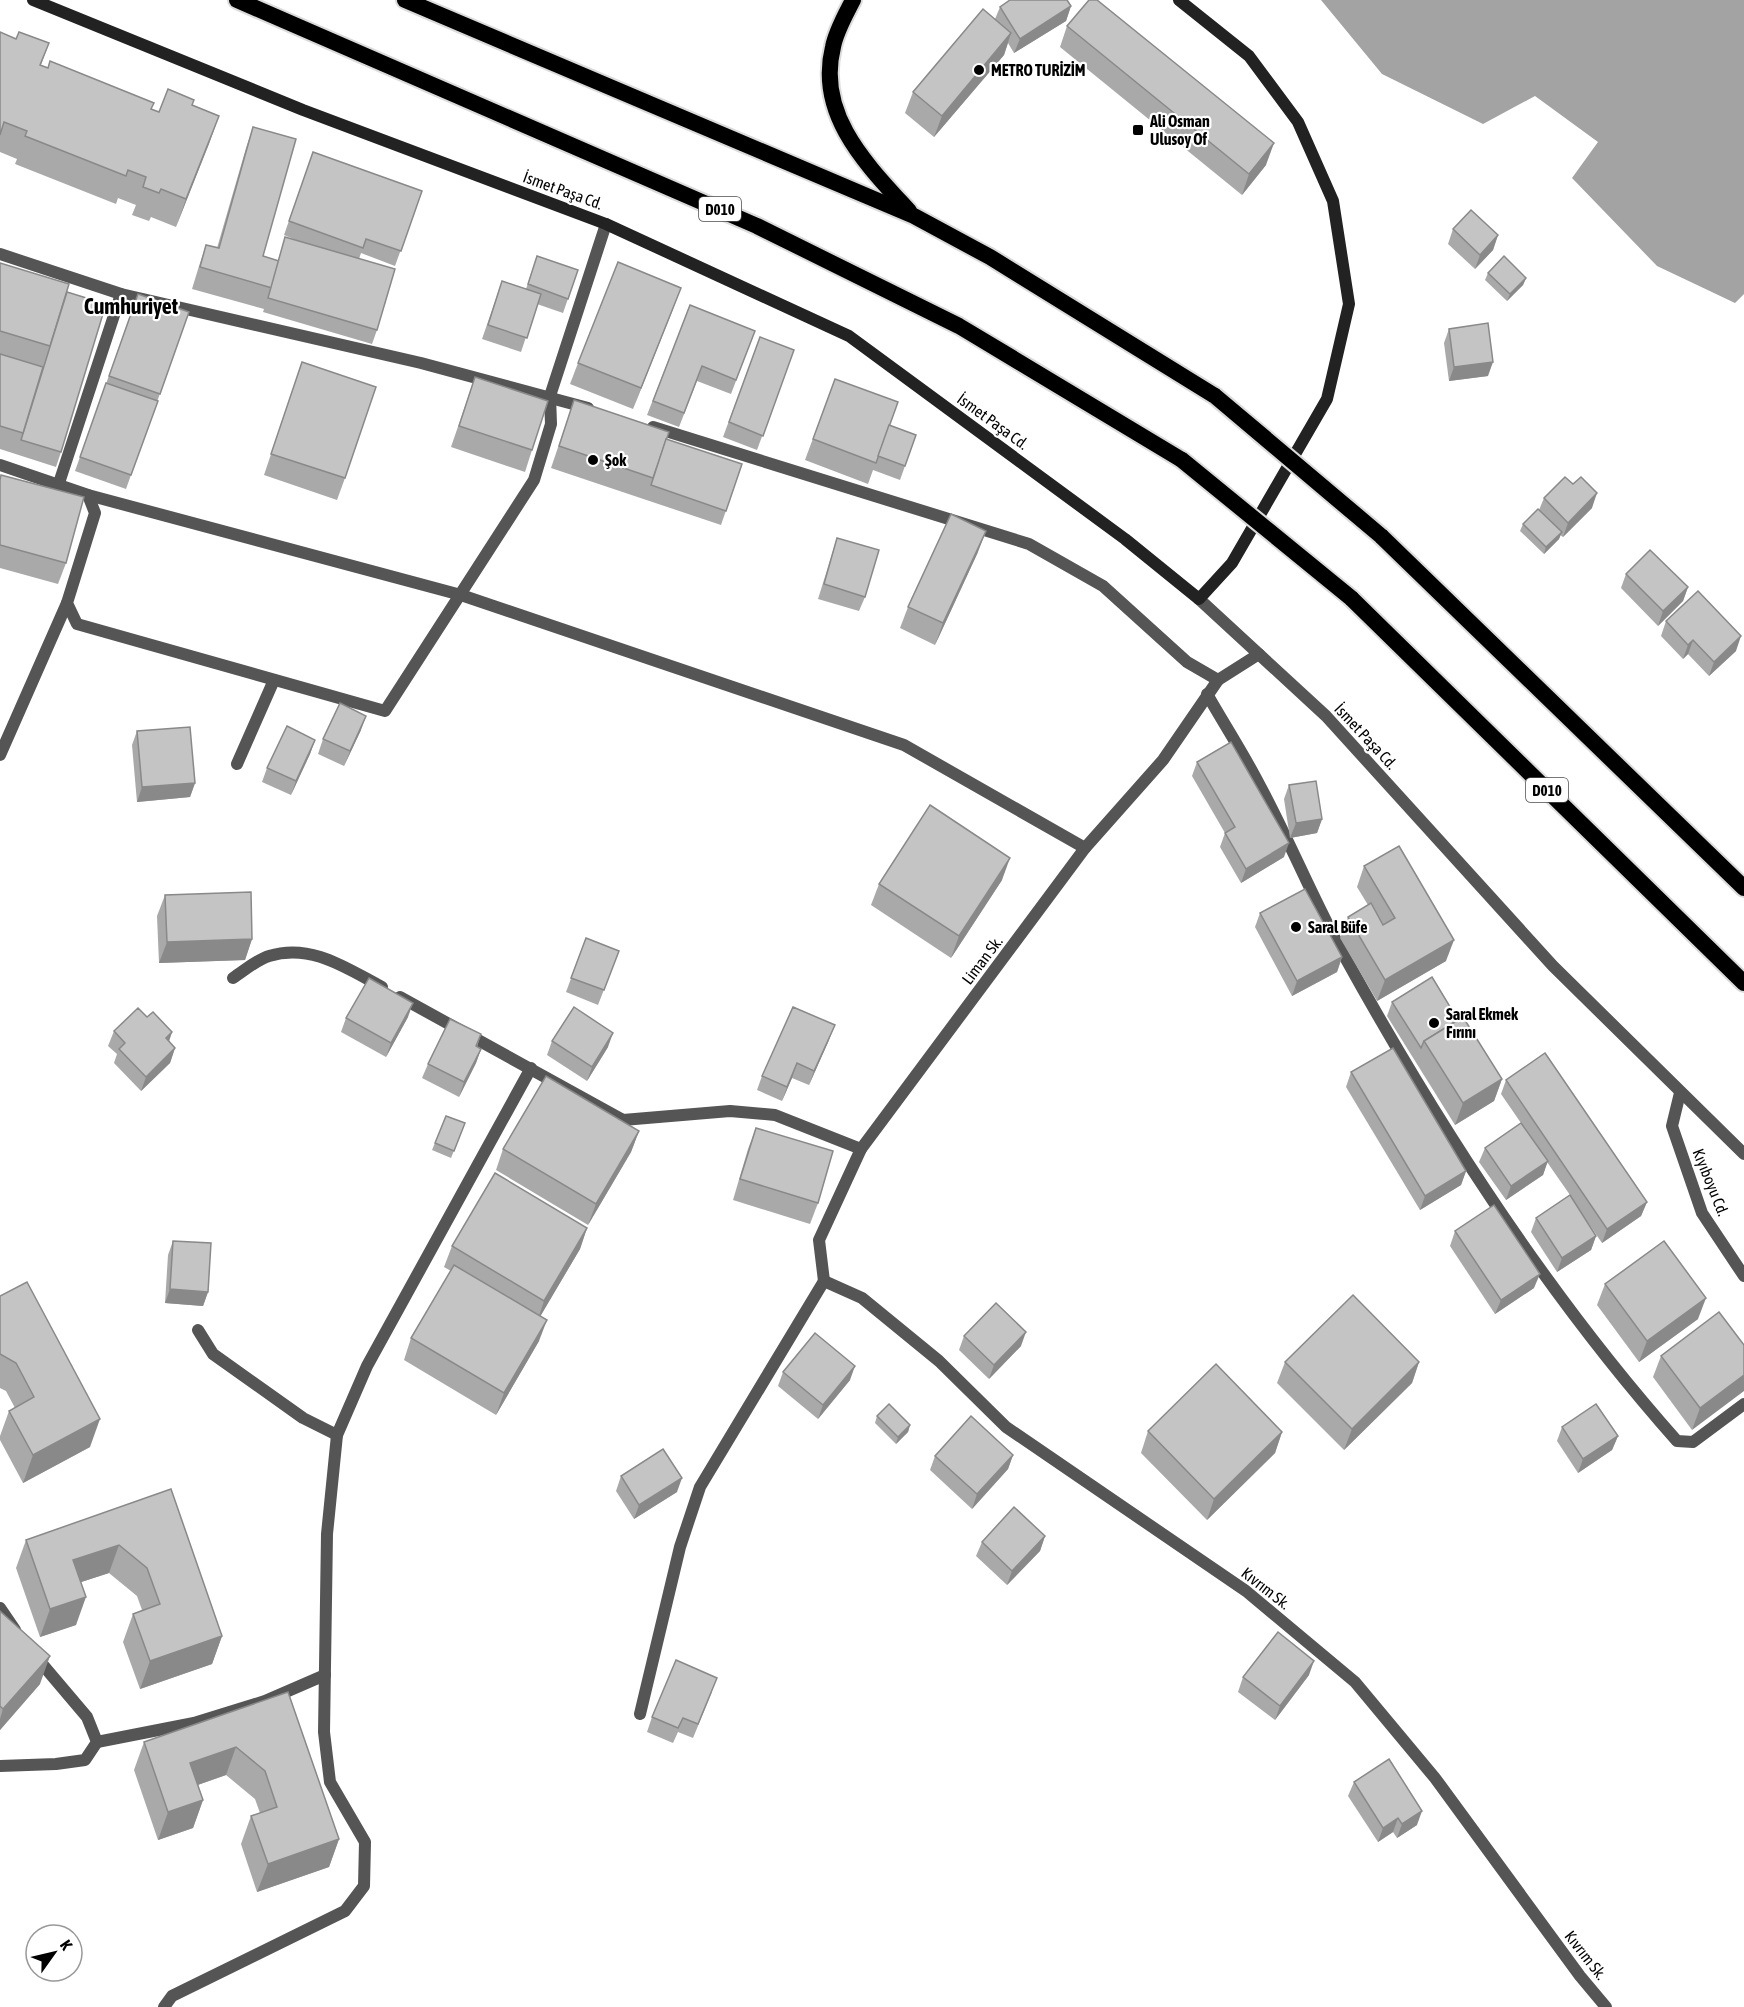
<svg xmlns="http://www.w3.org/2000/svg" width="1744" height="2007" viewBox="0 0 1744 2007" font-family="'Asap Condensed',sans-serif">
  <style>
    .water { fill: #a3a3a3 }
    .lines { fill: none; stroke-linecap: round; stroke-linejoin: round }
    .trunk-casing { stroke: #dbdbdb; stroke-width: 20 }
    .minor { stroke: #555; stroke-width: 12 }
    .tertiary { stroke: #555; stroke-width: 12 }
    .secondary { stroke: #222; stroke-width: 12 }
    .trunk { stroke: #000; stroke-width: 16 }
    .trunk-bridge-casing { stroke: #dbdbdb; stroke-width: 20; stroke-linecap: butt }
    .trunk-bridge { stroke: #000; stroke-width: 16 }
    .wall { fill: #a9a9a9 }
    .shaded-wall { fill: #898989 }
    .building { fill: #c4c4c4; stroke: #898989; stroke-width: 1.5 }
    .poi-dot { fill: #000; stroke: #fff; stroke-width: 2 }
    .labels { text-anchor: middle; dominant-baseline: central; stroke-width: 4.5; stroke-linejoin: round; paint-order: stroke }
    .shield { fill: #fff; stroke: #4c4c4c; stroke-width: 1.5 }
    .shield-label { font-size: 15px; font-weight: bold; fill: #000 }
    .poi-label { font-size: 16px; font-weight: bold; fill: #000; stroke: #fff; text-anchor: start }
    .street-label { font-size: 16px; fill: #000; stroke: #fff }
    .district-label { font-size: 22px; font-weight: bold; fill: #000; stroke: #fff }
  </style>
  <rect width="100%" height="100%" fill="#fff"/>
  <!-- water -->
  <polygon class="water" points="1321,0 1744,0 1744,294 1735,303 1657,266 1572,178 1598,142 1535,96 1483,124 1382,74"/>
  <g class="lines">
    <!-- trunk casing -->
    <g class="trunk-casing">
      <g id="trunk">
        <polyline points="237,0 757,226 959,326 1182,460"/>
        <polyline points="405,0 914,216 990,257 1215,396"/>
        <path d="M853,0C846,14 836,31 833,47C816,115 867,165 909,211"/>
        <polyline points="1381,536 1744,888"/>
        <polyline points="1351,598 1744,983"/>
      </g>
    </g>
    <!-- minor -->
    <g class="minor">
      <polyline points="0,465 88,495 461,595 904,745 1085,848"/>
      <polyline points="59,483 121,294"/>
      <polyline points="88,495 95,513 67,603 77,624 385,711 534,480 551,424 550,396 606,224"/>
      <path d="M1207,694C1224,724 1243,753 1259,784C1290,841 1314,902 1346,959C1439,1127 1549,1297 1677,1441L1693,1442L1744,1404"/>
      <polyline points="0,755 67,603"/>
      <polyline points="237,764 274,680"/>
      <path d="M233,978C244,971 256,960 269,956C311,943 346,968 382,987"/>
      <polyline points="400,997 623,1120 730,1111 775,1115 861,1149"/>
      <polyline points="824,1281 862,1298 939,1361 1006,1427 1246,1591 1355,1682 1435,1778 1580,1976 1606,2007"/>
      <polyline points="824,1281 819,1240 861,1149 1085,848 1163,760 1218,680"/>
      <polyline points="198,1330 213,1354 303,1418 337,1435"/>
      <polyline points="0,1608 15,1630"/>
      <polyline points="640,1714 680,1547 700,1487 824,1281"/>
      <polyline points="97,1742 194,1723 265,1701 325,1675"/>
      <polyline points="0,1766 56,1764 85,1760 97,1742 87,1717 37,1658"/>
      <polyline points="164,2007 172,1996 345,1911 364,1886 365,1842 330,1782 324,1732 327,1534 337,1435 367,1366 531,1068"/>
    </g>
    <!-- tertiary -->
    <g class="tertiary">
      <polyline points="0,254 121,294 421,363 588,408"/>
      <polyline points="653,427 1029,544 1103,586 1187,662 1218,680 1259,654"/>
      <polyline points="1199,599 1326,716 1553,966 1744,1154"/>
      <polyline points="1680,1093 1672,1126 1702,1213 1744,1276"/>
    </g>
    <!-- secondary -->
    <polyline class="secondary" points="33,0 303,110 606,224 849,336 1125,539 1199,599 1232,563 1327,399 1349,304 1333,201 1298,122 1249,56 1179,0"/>
    <!-- trunk -->
    <use href="#trunk" class="trunk"/>
    <!-- trunk-bridge casing -->
    <g class="trunk-bridge-casing">
      <g id="trunk-bridge">
        <polyline points="1215,396 1381,536"/>
        <polyline points="1182,460 1351,598"/>
      </g>
    </g>
    <!-- trunk-bridge -->
    <use href="#trunk-bridge" class="trunk-bridge"/>
  </g>
  <!-- wall -->
  <g class="wall">
    <polygon points="1071,6 1066,21 1014,53 1008,43 1004,55 934,137 905,113 913,92 995,19 1000,7"/>
    <polygon points="1067,26 1266,165 1242,195 1060,47"/>
    <polygon points="0,32 16,39 49,43 41,65 151,109 159,112 192,105 219,116 176,227 151,217 149,221 132,215 136,205 118,198 116,204 15,164 17,159 0,152"/>
    <polygon points="253,127 263,256 278,261 285,237 303,243 284,235 313,152 422,191 395,266 361,253 359,259 377,330 372,344 263,312 264,309 192,289 199,266 206,245 217,248 246,148"/>
    <polygon points="1453,229 1498,235 1493,250 1475,269 1448,244"/>
    <polygon points="537,256 578,270 563,313 537,304 521,352 482,339 502,281 526,289"/>
    <polygon points="0,263 67,292 61,452 56,467 0,449"/>
    <polygon points="1488,273 1526,278 1523,285 1507,301 1485,280"/>
    <polygon points="138,294 189,312 126,489 75,471"/>
    <polygon points="690,305 755,331 731,394 697,381 679,427 647,415"/>
    <polygon points="673,309 633,409 570,384 578,363"/>
    <polygon points="1449,329 1488,376 1449,381 1444,343"/>
    <polygon points="760,337 794,350 757,450 723,437"/>
    <polygon points="302,362 345,478 337,500 264,475"/>
    <polygon points="475,377 532,450 525,472 451,447"/>
    <polygon points="835,379 889,425 916,435 900,480 873,470 868,484 805,460"/>
    <polygon points="574,400 666,439 742,464 721,525 551,468"/>
    <polygon points="0,478 66,563 58,584 0,568"/>
    <polygon points="1573,484 1592,508 1563,537 1560,535 1559,539 1544,554 1520,531 1523,524 1539,510 1544,498"/>
    <polygon points="837,538 865,597 859,611 818,599"/>
    <polygon points="978,552 935,645 900,628 908,607"/>
    <polygon points="1626,574 1688,587 1683,601 1658,626 1621,588"/>
    <polygon points="1666,621 1736,651 1709,676 1688,654 1683,659 1661,636"/>
    <polygon points="361,730 344,766 318,754 323,739"/>
    <polygon points="137,731 195,783 190,797 137,802 132,745"/>
    <polygon points="315,740 310,754 291,795 262,782 267,768"/>
    <polygon points="1197,762 1284,857 1241,883 1220,847 1225,833 1192,776"/>
    <polygon points="1289,785 1322,819 1317,833 1290,838 1284,799"/>
    <polygon points="1364,866 1446,961 1377,1001 1340,938 1348,917 1368,905 1357,887"/>
    <polygon points="1002,880 951,958 871,905 879,884"/>
    <polygon points="165,895 252,939 245,960 159,963 157,916"/>
    <polygon points="1260,913 1342,957 1337,972 1292,996 1255,927"/>
    <polygon points="586,938 619,951 598,1005 566,992"/>
    <polygon points="1392,1002 1458,1020 1502,1079 1494,1101 1455,1125 1387,1016"/>
    <polygon points="147,1017 172,1032 169,1042 175,1048 170,1063 141,1091 114,1063 117,1054 108,1046 114,1031"/>
    <polygon points="408,1017 386,1057 341,1032 346,1018"/>
    <polygon points="481,1034 477,1047 481,1049 476,1063 459,1097 422,1078 428,1064"/>
    <polygon points="829,1040 809,1085 792,1078 782,1101 757,1090 762,1076"/>
    <polygon points="552,1041 608,1047 587,1081 547,1055"/>
    <polygon points="1351,1072 1466,1171 1461,1185 1420,1210 1346,1087"/>
    <polygon points="1506,1080 1647,1202 1641,1216 1602,1243 1571,1198 1596,1236 1591,1250 1557,1272 1531,1232 1536,1218 1570,1195 1547,1162 1543,1175 1506,1200 1479,1162 1485,1148 1521,1123 1501,1094"/>
    <polygon points="446,1116 465,1123 451,1158 432,1150"/>
    <polygon points="756,1128 818,1203 810,1224 733,1200 748,1149"/>
    <polygon points="639,1131 631,1152 588,1225 496,1170 503,1149"/>
    <polygon points="587,1228 580,1249 540,1316 539,1341 496,1415 404,1360 411,1338 451,1271 444,1267 452,1246"/>
    <polygon points="1455,1231 1534,1288 1495,1314 1450,1246"/>
    <polygon points="173,1241 208,1292 203,1306 165,1303 168,1255"/>
    <polygon points="1605,1284 1698,1319 1639,1362 1597,1305"/>
    <polygon points="0,1296 90,1447 23,1483 0,1440 0,1436 9,1411 15,1408 6,1391 0,1388"/>
    <polygon points="964,1336 1021,1346 989,1379 959,1350"/>
    <polygon points="1744,1345 1692,1430 1653,1377 1661,1356"/>
    <polygon points="1285,1362 1419,1362 1412,1383 1344,1450 1277,1383"/>
    <polygon points="783,1372 850,1380 818,1419 778,1386"/>
    <polygon points="877,1416 910,1425 908,1432 896,1444 875,1423"/>
    <polygon points="1562,1427 1618,1436 1612,1450 1578,1473 1557,1441"/>
    <polygon points="1148,1431 1282,1432 1275,1453 1207,1520 1141,1453"/>
    <polygon points="1013,1455 1008,1469 972,1509 930,1470 935,1456"/>
    <polygon points="621,1476 677,1492 634,1519 616,1491"/>
    <polygon points="171,1489 222,1636 212,1664 140,1689 123,1642 133,1614 142,1610 137,1596 109,1573 81,1582 76,1625 40,1637 16,1568 26,1540"/>
    <polygon points="1045,1536 1040,1551 1007,1585 976,1556 982,1542"/>
    <polygon points="0,1611 40,1684 0,1730"/>
    <polygon points="1309,1675 1275,1720 1238,1692 1243,1677"/>
    <polygon points="288,1692 339,1839 329,1867 257,1892 241,1844 251,1816 260,1813 255,1799 226,1775 198,1785 203,1800 193,1828 158,1840 134,1770 144,1742"/>
    <polygon points="712,1692 693,1738 678,1732 673,1743 647,1732 652,1717"/>
    <polygon points="1354,1782 1417,1825 1397,1838 1393,1832 1378,1842 1348,1796"/>
  </g>
  <!-- shaded-wall -->
  <g class="shaded-wall">
    <polygon points="1071,6 1066,21 1014,53 1020,39"/>
    <polygon points="1011,33 1004,55 934,137 942,116"/>
    <polygon points="219,116 209,144 176,227 186,199"/>
    <polygon points="1274,143 1266,165 1242,195 1249,174"/>
    <polygon points="1498,235 1493,250 1475,269 1480,255"/>
    <polygon points="1526,278 1523,285 1507,301 1510,294"/>
    <polygon points="681,288 673,309 633,409 641,388"/>
    <polygon points="1493,362 1488,376 1449,381 1454,367"/>
    <polygon points="1597,493 1592,508 1563,537 1568,523"/>
    <polygon points="986,531 978,552 935,645 943,623"/>
    <polygon points="1562,532 1559,539 1544,554 1546,547"/>
    <polygon points="1688,587 1683,601 1658,626 1663,611"/>
    <polygon points="1741,636 1736,651 1709,676 1714,662"/>
    <polygon points="1693,640 1688,654 1683,659 1688,645"/>
    <polygon points="366,716 361,730 344,766 350,751"/>
    <polygon points="315,740 310,754 291,795 296,781"/>
    <polygon points="195,783 190,797 137,802 142,787"/>
    <polygon points="1322,819 1317,833 1290,838 1296,823"/>
    <polygon points="1289,843 1284,857 1241,883 1246,869"/>
    <polygon points="1010,858 1002,880 951,958 959,936"/>
    <polygon points="252,939 245,960 159,963 167,942"/>
    <polygon points="1454,940 1446,961 1377,1001 1385,980"/>
    <polygon points="1342,957 1337,972 1292,996 1297,981"/>
    <polygon points="413,1003 408,1017 386,1057 391,1043"/>
    <polygon points="835,1025 829,1040 809,1085 814,1071"/>
    <polygon points="172,1032 167,1046 166,1038"/>
    <polygon points="613,1033 608,1047 587,1081 592,1067"/>
    <polygon points="175,1048 170,1063 141,1091 146,1077"/>
    <polygon points="481,1049 476,1063 459,1097 464,1082"/>
    <polygon points="797,1063 792,1078 782,1101 787,1087"/>
    <polygon points="1502,1079 1494,1101 1455,1125 1463,1103"/>
    <polygon points="639,1131 631,1152 588,1225 596,1204"/>
    <polygon points="1548,1161 1543,1175 1506,1200 1511,1186"/>
    <polygon points="1466,1171 1461,1185 1420,1210 1425,1196"/>
    <polygon points="1647,1202 1641,1216 1602,1243 1607,1229"/>
    <polygon points="587,1228 580,1249 537,1322 544,1301"/>
    <polygon points="1596,1236 1591,1250 1557,1272 1562,1258"/>
    <polygon points="1540,1274 1534,1288 1495,1314 1501,1300"/>
    <polygon points="170,1289 208,1292 203,1306 165,1303"/>
    <polygon points="1706,1298 1698,1319 1639,1362 1647,1341"/>
    <polygon points="547,1320 539,1341 496,1415 504,1393"/>
    <polygon points="1026,1332 1021,1346 989,1379 994,1365"/>
    <polygon points="1419,1362 1412,1383 1344,1450 1352,1429"/>
    <polygon points="855,1366 850,1380 818,1419 823,1405"/>
    <polygon points="1744,1375 1744,1391 1692,1430 1700,1408"/>
    <polygon points="100,1419 90,1447 23,1483 33,1455"/>
    <polygon points="910,1425 908,1432 896,1444 898,1437"/>
    <polygon points="1282,1432 1275,1453 1207,1520 1214,1499"/>
    <polygon points="1618,1436 1612,1450 1578,1473 1583,1459"/>
    <polygon points="1013,1455 1008,1469 972,1509 977,1494"/>
    <polygon points="682,1478 677,1492 634,1519 639,1505"/>
    <polygon points="1045,1536 1040,1551 1007,1585 1012,1571"/>
    <polygon points="119,1545 109,1573 63,1588 73,1560"/>
    <polygon points="86,1597 76,1625 40,1637 50,1609"/>
    <polygon points="222,1636 212,1664 140,1689 150,1661"/>
    <polygon points="50,1656 40,1684 0,1730 0,1719 3,1709"/>
    <polygon points="1314,1661 1309,1675 1275,1720 1280,1706"/>
    <polygon points="236,1747 226,1775 180,1791 190,1763"/>
    <polygon points="203,1800 193,1828 158,1840 168,1812"/>
    <polygon points="1422,1811 1417,1825 1397,1838 1402,1824"/>
    <polygon points="1398,1818 1393,1832 1378,1842 1383,1828"/>
    <polygon points="339,1839 329,1867 257,1892 268,1864"/>
  </g>
  <!-- building -->
  <g class="building">
    <polygon points="1010,0 1067,0 1071,6 1020,39 1000,7"/>
    <polygon points="1089,0 1097,0 1274,143 1249,174 1067,26"/>
    <polygon points="983,9 1011,33 942,116 913,92"/>
    <polygon points="0,32 16,39 19,32 49,43 40,65 48,68 50,61 154,103 151,109 159,112 168,89 194,100 192,105 219,116 186,199 161,189 159,193 143,187 146,177 128,170 126,176 25,136 27,131 4,122 0,135"/>
    <polygon points="253,127 296,139 263,256 279,261 272,288 200,267 206,245 219,248"/>
    <polygon points="313,152 422,191 401,251 366,239 363,248 289,221"/>
    <polygon points="1471,210 1498,235 1480,255 1453,229"/>
    <polygon points="285,237 395,269 377,330 268,298"/>
    <polygon points="537,256 578,270 568,299 528,284"/>
    <polygon points="1504,256 1526,278 1510,294 1488,273"/>
    <polygon points="618,262 681,288 641,388 578,363"/>
    <polygon points="0,263 69,284 50,346 0,331"/>
    <polygon points="502,281 541,294 527,338 488,325"/>
    <polygon points="67,292 106,304 61,452 21,440"/>
    <polygon points="138,294 189,312 160,394 109,376"/>
    <polygon points="690,305 755,331 736,380 702,366 684,413 653,401"/>
    <polygon points="1488,323 1493,362 1454,367 1449,329"/>
    <polygon points="760,337 794,350 763,436 729,422"/>
    <polygon points="0,354 43,367 23,433 0,426"/>
    <polygon points="302,362 376,387 345,478 271,454"/>
    <polygon points="475,377 548,401 532,450 459,426"/>
    <polygon points="835,379 898,402 876,463 813,439"/>
    <polygon points="106,383 158,401 131,475 80,457"/>
    <polygon points="574,400 669,432 653,478 559,446"/>
    <polygon points="889,425 916,435 905,466 878,456"/>
    <polygon points="666,439 742,464 726,511 651,485"/>
    <polygon points="1,475 84,497 66,563 0,545 0,480"/>
    <polygon points="1565,477 1573,484 1581,477 1597,493 1568,523 1544,498"/>
    <polygon points="1538,509 1562,532 1546,547 1523,524"/>
    <polygon points="951,514 986,531 943,623 908,607"/>
    <polygon points="837,538 879,550 865,597 824,584"/>
    <polygon points="1650,550 1688,587 1663,611 1626,574"/>
    <polygon points="1698,591 1741,636 1714,662 1693,640 1688,645 1666,621"/>
    <polygon points="340,703 366,716 350,751 323,739"/>
    <polygon points="287,726 315,740 296,781 267,768"/>
    <polygon points="190,727 195,783 142,787 137,731"/>
    <polygon points="1231,742 1289,843 1246,869 1225,833 1235,827 1197,762"/>
    <polygon points="1316,781 1322,819 1296,823 1289,785"/>
    <polygon points="930,805 1010,858 959,936 879,884"/>
    <polygon points="1399,846 1454,940 1385,980 1348,917 1371,903 1383,925 1395,918 1364,866"/>
    <polygon points="1305,889 1342,957 1297,981 1260,913"/>
    <polygon points="251,892 252,939 167,942 165,895"/>
    <polygon points="586,938 619,951 604,990 571,978"/>
    <polygon points="1432,977 1458,1020 1424,1041 1421,1048 1392,1002"/>
    <polygon points="369,978 413,1003 391,1043 346,1018"/>
    <polygon points="574,1007 613,1033 592,1067 552,1041"/>
    <polygon points="793,1007 835,1025 814,1071 797,1063 787,1087 762,1076"/>
    <polygon points="138,1008 147,1017 153,1012 172,1032 166,1038 175,1048 146,1077 119,1049 125,1043 114,1031"/>
    <polygon points="1463,1017 1502,1079 1463,1103 1424,1041"/>
    <polygon points="450,1019 481,1034 476,1046 481,1049 464,1082 428,1064"/>
    <polygon points="1393,1048 1466,1171 1425,1196 1351,1072"/>
    <polygon points="1545,1053 1647,1202 1607,1229 1506,1080"/>
    <polygon points="546,1076 639,1131 596,1204 503,1149"/>
    <polygon points="446,1116 465,1123 454,1151 435,1143"/>
    <polygon points="1521,1123 1548,1161 1511,1186 1485,1148"/>
    <polygon points="756,1128 833,1151 818,1203 740,1179"/>
    <polygon points="495,1173 587,1228 544,1301 452,1246"/>
    <polygon points="1570,1195 1596,1236 1562,1258 1536,1218"/>
    <polygon points="1494,1205 1540,1274 1501,1300 1455,1231"/>
    <polygon points="173,1241 211,1243 208,1292 170,1289"/>
    <polygon points="1664,1241 1706,1298 1647,1341 1605,1284"/>
    <polygon points="454,1265 547,1320 504,1393 411,1338"/>
    <polygon points="27,1282 100,1419 33,1455 9,1411 34,1397 16,1363 0,1354 0,1296"/>
    <polygon points="1353,1295 1419,1362 1352,1429 1285,1362"/>
    <polygon points="996,1303 1026,1332 994,1365 964,1336"/>
    <polygon points="1719,1312 1744,1345 1744,1375 1700,1408 1661,1356"/>
    <polygon points="815,1333 855,1366 823,1405 783,1372"/>
    <polygon points="1216,1364 1282,1432 1214,1499 1148,1431"/>
    <polygon points="889,1404 910,1425 898,1437 877,1416"/>
    <polygon points="1596,1404 1618,1436 1583,1459 1562,1427"/>
    <polygon points="971,1416 1013,1455 977,1494 935,1456"/>
    <polygon points="663,1449 682,1478 639,1505 621,1476"/>
    <polygon points="171,1489 222,1636 150,1661 133,1614 160,1604 147,1568 119,1545 73,1560 86,1597 50,1609 26,1540"/>
    <polygon points="1014,1507 1045,1536 1012,1571 982,1542"/>
    <polygon points="0,1611 50,1656 3,1709 0,1706"/>
    <polygon points="1278,1632 1314,1661 1280,1706 1243,1677"/>
    <polygon points="676,1660 717,1678 698,1724 683,1718 678,1728 652,1717"/>
    <polygon points="288,1692 339,1839 268,1864 251,1816 277,1807 265,1771 236,1747 190,1763 203,1800 168,1812 144,1742"/>
    <polygon points="1389,1759 1422,1811 1402,1824 1398,1818 1383,1828 1354,1782"/>
  </g>
  <!-- markers -->
  <g class="poi-dot">
    <circle cx="979" cy="70" r="6"/>
    <rect x="1132" y="124" width="12" height="12" rx="3"/>
    <circle cx="593" cy="460" r="6"/>
    <circle cx="1296" cy="927" r="6"/>
    <circle cx="1434" cy="1023" r="6"/>
  </g>
  <g class="labels">
    <!-- shield labels -->
    <g class="shield">
      <rect x="699" y="197" width="42" height="24" rx="4.5"/>
      <rect x="1526" y="778" width="42" height="24" rx="4.5"/>
    </g>
    <g class="shield-label">
      <text x="720" y="209">D010</text>
      <text x="1547" y="790">D010</text>
    </g>
    <!-- poi labels -->
    <g class="poi-label">
      <text x="991" y="70">METRO TURİZİM</text>
      <text x="1150" y="121">Ali Osman<tspan x="1150" dy="18">Ulusoy Of</tspan></text>
      <text x="605" y="460">Şok</text>
      <text x="1308" y="927">Saral Büfe</text>
      <text x="1446" y="1014">Saral Ekmek<tspan x="1446" dy="18">Fırını</tspan></text>
    </g>
    <!-- street labels -->
    <g class="street-label">
      <text transform="translate(563 190) rotate(20)">İsmet Paşa Cd.</text>
      <text transform="translate(993 421) rotate(36)">İsmet Paşa Cd.</text>
      <text transform="translate(1366 736) rotate(47)">İsmet Paşa Cd.</text>
      <text transform="translate(982 960) rotate(-53)">Liman Sk.</text>
      <text transform="translate(1711 1182) rotate(68)">Kıyıboyu Cd.</text>
      <text transform="translate(1266 1588) rotate(38)">Kıvrım Sk.</text>
      <text transform="translate(1586 1955) rotate(52)">Kıvrım Sk.</text>
    </g>
    <!-- district labels -->
    <g class="district-label">
      <text x="131" y="306">Cumhuriyet</text>
    </g>
  </g>
  <!-- north arrow -->
  <g transform="translate(54 1953) rotate(56)"><circle r="28" fill="#ffffff" stroke="#999999" stroke-width="1.5"/>
  <path d="M0-4.5L10 22L0 15L-10 22Z" fill="#000000"/>
  <text y="-9" font-size="16" font-weight="bold" text-anchor="middle" fill="#000000">K</text>
  </g>
</svg>
